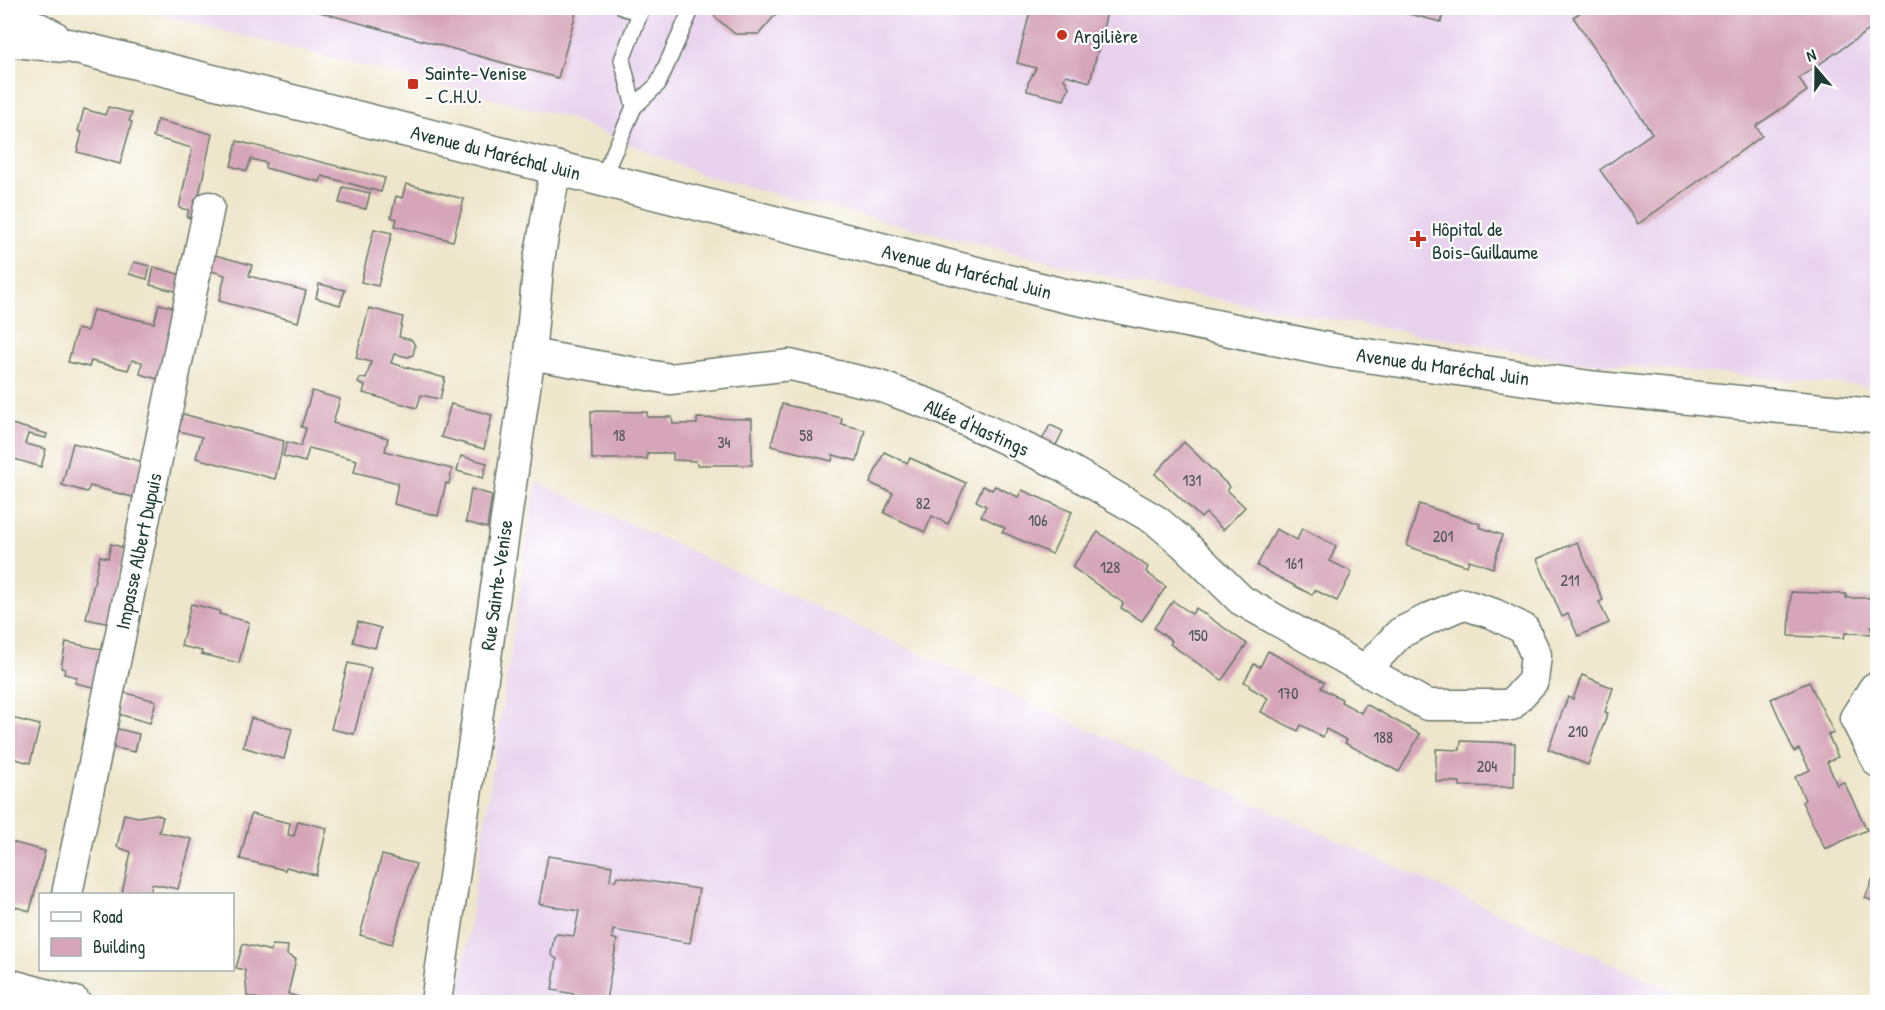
<svg xmlns="http://www.w3.org/2000/svg" width="1885" height="1010" viewBox="0 0 1885 1010" font-family="'Patrick Hand',sans-serif">
  <style>
    .built { fill: #e8d2ee }
    .building { fill: #d6a5b9 }
    .lines { fill: none; stroke-linecap: round; stroke-linejoin: round }
    .service-casing { stroke: #677869; stroke-width: 18 }
    .minor-casing { stroke: #677869; stroke-width: 33 }
    .tertiary-casing { stroke: #677869; stroke-width: 36 }
    .service { stroke: #fff; stroke-width: 15 }
    .minor { stroke: #fff; stroke-width: 30 }
    .tertiary { stroke: #fff; stroke-width: 33 }
    .poi-dot { fill: #c8321e; stroke: #fff; stroke-width: 2 }
    .labels { text-anchor: middle; dominant-baseline: central; stroke-width: 4.5; stroke-linejoin: round; paint-order: stroke }
    .number-label { font-size: 16px; fill: #4d5755 }
    .poi-label { font-size: 20px; fill: #1f3d34; stroke: #fff; text-anchor: start }
    .street-label { font-size: 20px; fill: #1f3d34; stroke: #fff }
  </style>
  <rect width="100%" height="100%" fill="#fff"/>
  <filter id="ink" filterUnits="userSpaceOnUse"><feTurbulence type="fractalNoise" baseFrequency=".0167" numOctaves="2"/><feDisplacementMap in="SourceGraphic" scale="12" xChannelSelector="R" yChannelSelector="G"/><feConvolveMatrix kernelMatrix="1 2 1 2 8 2 1 2 1" color-interpolation-filters="sRGB"/></filter>
  <filter id="wash" filterUnits="userSpaceOnUse"><feTurbulence type="fractalNoise" baseFrequency=".008" numOctaves="4" result="noise"/><feDisplacementMap in="SourceGraphic" scale="24" xChannelSelector="R" yChannelSelector="G"/><feGaussianBlur stdDeviation="1.35" result="paint"/><feColorMatrix in="noise" values="0 0 0 0 0 0 0 0 0 0 0 0 0 0 0 0 0 1.4 0 .05"/><feComposite in="paint" operator="in"/></filter>
  <g filter="url(#wash)">
    <rect width="100%" height="100%" fill="#eee6cb"/>
    <!-- built -->
    <g class="built">
      <polygon points="134,8 1877,8 1877,387 1571,361 1165,290 707,177 566,117"/>
      <polygon points="536,482 1698,1002 458,1002"/>
    </g>
    <g id="blocks">
      <!-- building -->
      <g class="building">
        <polygon points="317,8 572,8 577,9 558,78 316,11"/>
        <polygon points="716,8 777,8 777,13 759,34 735,34 715,17"/>
        <polygon points="1031,8 1108,8 1090,82 1066,75 1064,79 1069,87 1064,100 1027,91 1028,83 1036,68 1017,63"/>
        <polygon points="1386,8 1445,8 1441,22"/>
        <polygon points="1587,8 1878,8 1878,24 1799,78 1807,91 1756,126 1762,136 1638,224 1600,170 1652,133 1573,17"/>
        <polygon points="108,107 132,113 129,121 132,122 120,164 77,152 82,133 78,131 84,109 105,115"/>
        <polygon points="157,120 212,134 194,219 187,217 189,210 179,208 192,148 153,137"/>
        <polygon points="237,141 385,178 381,192 322,176 320,182 265,168 266,163 251,159 247,171 231,166"/>
        <polygon points="406,184 464,199 453,241 395,226 397,219 391,217 396,196 402,198"/>
        <polygon points="343,187 370,193 366,209 339,203"/>
        <polygon points="374,229 392,233 378,286 361,282"/>
        <polygon points="211,254 252,265 249,276 306,291 298,322 219,301 225,275 208,270"/>
        <polygon points="134,262 150,266 147,279 129,274"/>
        <polygon points="154,267 182,275 179,292 150,285"/>
        <polygon points="319,284 345,290 340,305 316,298"/>
        <polygon points="159,304 176,308 161,380 140,374 142,362 132,360 128,370 91,361 89,367 68,362 77,329 87,331 93,310 154,323"/>
        <polygon points="369,308 403,317 399,337 412,340 415,346 413,355 408,357 394,354 391,363 445,378 440,399 421,395 417,408 363,393 365,386 358,383 360,378 366,379 371,362 356,358"/>
        <polygon points="312,391 340,399 333,423 388,438 385,451 452,469 449,484 446,483 438,516 394,504 398,483 354,472 357,460 309,448 305,462 283,456 287,442 301,446 306,428 301,427"/>
        <polygon points="451,404 492,415 484,449 441,437"/>
        <polygon points="782,404 842,418 841,424 865,430 857,461 833,455 832,461 771,446"/>
        <polygon points="591,411 647,412 647,417 672,417 673,424 697,424 697,418 752,419 752,465 697,465 696,461 673,460 673,453 647,453 647,459 592,459"/>
        <polygon points="179,413 284,441 275,479 196,458 202,437 175,430"/>
        <polygon points="8,423 47,434 46,438 28,434 25,444 46,449 41,467 8,457"/>
        <polygon points="1050,425 1063,431 1054,449 1041,442"/>
        <polygon points="1184,442 1230,487 1227,490 1245,507 1223,530 1206,513 1201,518 1155,474"/>
        <polygon points="73,443 143,462 136,498 90,486 87,492 62,485"/>
        <polygon points="884,452 907,463 910,458 966,483 948,524 932,516 925,532 884,513 893,493 870,483"/>
        <polygon points="461,456 487,463 483,478 457,471"/>
        <polygon points="983,486 992,490 995,486 1018,497 1022,490 1072,512 1052,554 1002,532 1005,528 981,516 986,506 976,501"/>
        <polygon points="471,489 492,495 487,528 466,522"/>
        <polygon points="1419,504 1480,524 1479,527 1502,535 1493,568 1469,560 1467,566 1407,546"/>
        <polygon points="1302,528 1336,546 1330,561 1352,572 1337,601 1315,590 1312,595 1257,566 1276,529 1297,540"/>
        <polygon points="1098,532 1148,567 1146,572 1166,587 1142,621 1121,608 1123,603 1072,567"/>
        <polygon points="1577,542 1603,600 1599,602 1609,623 1578,636 1568,614 1562,617 1537,559"/>
        <polygon points="111,544 125,548 110,624 86,619 100,556 108,558"/>
        <polygon points="1873,589 1878,589 1878,627 1871,626 1872,634 1845,633 1844,638 1789,636 1791,592 1846,594 1846,598 1873,598"/>
        <polygon points="1173,601 1192,614 1196,608 1247,644 1222,680 1170,644 1172,641 1154,628"/>
        <polygon points="191,604 220,611 219,614 249,622 239,663 201,654 202,651 181,646"/>
        <polygon points="358,622 381,628 375,648 353,642"/>
        <polygon points="66,642 105,650 97,688 75,683 77,677 64,674 65,669 61,668"/>
        <polygon points="1268,651 1324,682 1321,688 1342,699 1341,702 1361,713 1366,704 1420,734 1399,772 1345,743 1347,740 1326,729 1323,737 1301,725 1298,731 1261,712 1268,698 1249,687 1250,685 1244,682 1254,664 1260,667"/>
        <polygon points="348,663 371,668 354,734 331,729"/>
        <polygon points="1582,675 1613,688 1605,712 1608,713 1588,765 1548,749 1568,697 1573,699"/>
        <polygon points="1809,682 1834,733 1828,735 1838,757 1827,762 1837,785 1844,782 1867,830 1825,849 1802,802 1805,800 1795,777 1810,770 1799,749 1794,752 1771,699"/>
        <polygon points="122,692 156,701 150,723 118,714"/>
        <polygon points="8,717 40,725 30,763 8,757"/>
        <polygon points="251,718 292,729 284,759 243,747"/>
        <polygon points="114,728 139,734 135,752 110,747"/>
        <polygon points="1461,741 1515,743 1514,787 1460,786 1460,782 1436,781 1436,749 1460,750"/>
        <polygon points="124,814 138,817 156,814 163,817 159,832 192,839 178,889 152,884 150,894 122,893 131,852 117,847"/>
        <polygon points="251,814 290,823 288,835 294,836 298,821 327,828 316,875 286,867 285,870 240,859"/>
        <polygon points="8,841 45,851 30,911 8,905"/>
        <polygon points="382,855 416,864 392,944 360,935"/>
        <polygon points="548,856 612,866 610,880 615,881 617,876 699,889 690,943 613,930 612,938 617,940 606,1000 552,990 557,959 555,958 551,954 554,937 557,934 574,936 579,911 539,904"/>
        <polygon points="1877,868 1878,868 1878,903 1865,898"/>
        <polygon points="243,944 271,951 272,945 288,946 287,955 296,959 288,994 315,1002 269,1002 247,996 245,970 236,968"/>
      </g>
    </g>
  </g>
  <g filter="url(#ink)">
    <use href="#blocks" fill-opacity="0" stroke="#677869" stroke-width="1.5"/>
    <g class="lines">
      <!-- service casing -->
      <g class="service-casing">
        <g id="service">
          <polyline points="624,8 640,12"/>
          <polyline points="634,107 622,60 642,8"/>
          <polyline points="602,179 634,107 658,84 692,8"/>
        </g>
      </g>
      <!-- minor casing -->
      <g class="minor-casing">
        <g id="minor">
          <polyline points="530,354 670,379 790,365 877,385 939,408 1061,465 1157,521 1184,544 1241,600 1427,705 1511,705 1533,681 1536,655 1524,629 1494,614 1463,604 1430,618 1400,633 1365,670"/>
          <polyline points="1878,688 1874,688 1855,718 1878,762"/>
          <polyline points="67,894 209,207"/>
          <polyline points="8,984 75,1002"/>
          <polyline points="436,1002 530,354 539,259 556,167"/>
        </g>
      </g>
      <!-- tertiary casing -->
      <g class="tertiary-casing">
        <g id="tertiary">
          <polyline points="8,14 53,37"/>
          <polyline points="8,40 71,46 1062,295 1335,351 1593,388 1878,416"/>
        </g>
      </g>
      <!-- service -->
      <use href="#service" class="service"/>
      <!-- minor -->
      <use href="#minor" class="minor"/>
      <!-- tertiary -->
      <use href="#tertiary" class="tertiary"/>
    </g>
  </g>
  <!-- markers -->
  <g class="poi-dot">
    <circle cx="1062" cy="35" r="6"/>
    <rect x="407" y="78" width="12" height="12" rx="3"/>
    <path d="M1415 230h6v6h6v6h-6v6h-6v-6h-6v-6h6z"/>
  </g>
  <g class="labels">
    <!-- number labels -->
    <g class="number-label">
      <text x="619" y="435">18</text>
      <text x="806" y="435">58</text>
      <text x="724" y="442">34</text>
      <text x="1192" y="480">131</text>
      <text x="923" y="503">82</text>
      <text x="1038" y="520">106</text>
      <text x="1443" y="536">201</text>
      <text x="1294" y="563">161</text>
      <text x="1110" y="567">128</text>
      <text x="1570" y="580">211</text>
      <text x="1198" y="635">150</text>
      <text x="1288" y="693">170</text>
      <text x="1578" y="731">210</text>
      <text x="1383" y="737">188</text>
      <text x="1487" y="766">204</text>
    </g>
    <!-- poi labels -->
    <g class="poi-label">
      <text x="1074" y="35">Argilière</text>
      <text x="425" y="72">Sainte-Venise<tspan x="425" dy="23">- C.H.U.</tspan></text>
      <text x="1432" y="228">Hôpital de<tspan x="1432" dy="23">Bois-Guillaume</tspan></text>
    </g>
    <!-- street labels -->
    <g class="street-label">
      <text transform="translate(496 152) rotate(14)">Avenue du Maréchal Juin</text>
      <text transform="translate(967 271) rotate(14)">Avenue du Maréchal Juin</text>
      <text transform="translate(1443 366) rotate(8)">Avenue du Maréchal Juin</text>
      <text transform="translate(977 427) rotate(24)">Allée d'Hastings</text>
      <text transform="translate(138 551) rotate(-78)">Impasse Albert Dupuis</text>
      <text transform="translate(496 585) rotate(-82)">Rue Sainte-Venise</text>
    </g>
  </g>
  <!-- margin -->
  <rect width="1885" height="1010" fill="none" stroke="#fff" stroke-width="30"/>
  <!-- legend -->
  <rect x="39" y="893" width="195" height="78" fill="#ffffff" stroke="#a5b1ae" stroke-width="1.5"/>
  <rect x="51" y="912" width="30" height="9" fill="#ffffff" stroke="#a5b1ae" stroke-width="1.5"/>
  <text x="93" y="923" font-size="18" fill="#1f3d34">Road</text>
  <rect x="51" y="938" width="30" height="18" fill="#d6a5b9" stroke="#a5b1ae" stroke-width="1.5"/>
  <text x="93" y="953" font-size="18" fill="#1f3d34">Building</text>
  <!-- north arrow -->
  <g transform="translate(1816 69) rotate(340)" stroke="#ffffff" stroke-width="4.5" paint-order="stroke">
  <path d="M0-4.5L10 22L0 15L-10 22Z" fill="#1f3d34"/>
  <text y="-9" font-size="16" font-weight="bold" text-anchor="middle" fill="#1f3d34">N</text>
  </g>
</svg>
